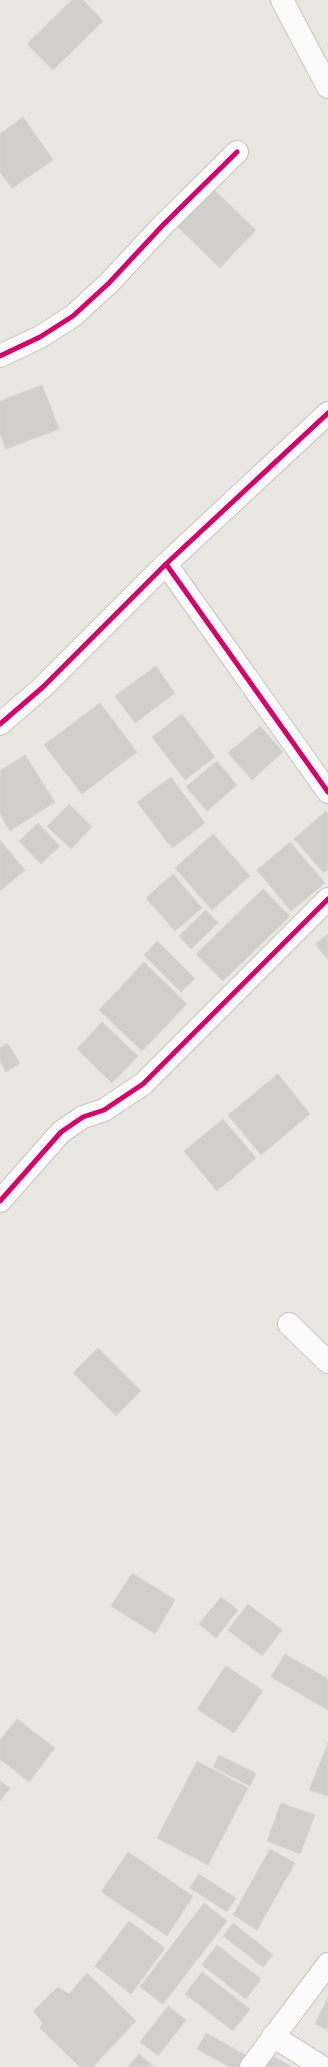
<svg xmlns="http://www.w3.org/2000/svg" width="328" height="2067" viewBox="0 0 328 2067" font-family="'Archivo Narrow',sans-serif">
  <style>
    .building { fill: #d0cfcc; stroke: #d8d6d2 }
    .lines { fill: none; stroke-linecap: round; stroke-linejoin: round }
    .minor-casing { stroke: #c5c5c5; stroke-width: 24 }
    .minor { stroke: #fcfbfb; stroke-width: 22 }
    .cycleway-casing { stroke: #fff; stroke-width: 8 }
    .cycleway { stroke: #d6006c; stroke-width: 5 }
  </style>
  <rect width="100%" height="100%" fill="#e9e7e2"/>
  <!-- building -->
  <g class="building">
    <polygon points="72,0 83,0 103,21 53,70 27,44"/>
    <polygon points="23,117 53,160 12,188 0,172 0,134"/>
    <polygon points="213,189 256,230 220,268 177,226"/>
    <polygon points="42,385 59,429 6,449 0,433 0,401"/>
    <polygon points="156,666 175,693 135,723 115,696"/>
    <polygon points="100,703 137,752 82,794 44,745"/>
    <polygon points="182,714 215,757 185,780 152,737"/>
    <polygon points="260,726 283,752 252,780 228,753"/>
    <polygon points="25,755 55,802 10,831 0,814 0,771"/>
    <polygon points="217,761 237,785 207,811 186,787"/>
    <polygon points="171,777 205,823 172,848 137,802"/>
    <polygon points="69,804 92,827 71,849 47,826"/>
    <polygon points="326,811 328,814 328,869 324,873 294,839"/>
    <polygon points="38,823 60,846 41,864 19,841"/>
    <polygon points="213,834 250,876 212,910 175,868"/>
    <polygon points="0,840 25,870 0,891"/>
    <polygon points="290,842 325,883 291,911 257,870"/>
    <polygon points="173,874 202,908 175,931 146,898"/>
    <polygon points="263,889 290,916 223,981 196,954"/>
    <polygon points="206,910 218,923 191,949 179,936"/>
    <polygon points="328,934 328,960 315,944"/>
    <polygon points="157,941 195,979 181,992 144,955"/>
    <polygon points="144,962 187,1004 142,1051 99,1010"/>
    <polygon points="102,1022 138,1056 112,1083 77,1049"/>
    <polygon points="7,1043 20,1063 6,1072 0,1062 0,1048"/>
    <polygon points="278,1074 310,1114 261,1155 228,1115"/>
    <polygon points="223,1119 256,1158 217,1191 184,1151"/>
    <polygon points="98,1348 141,1391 116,1416 73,1373"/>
    <polygon points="132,1573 175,1600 155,1634 111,1606"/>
    <polygon points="221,1597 238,1610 216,1638 199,1624"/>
    <polygon points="248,1604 282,1630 262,1656 228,1630"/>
    <polygon points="285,1654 328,1679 328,1710 271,1677"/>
    <polygon points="226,1666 263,1691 234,1733 197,1709"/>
    <polygon points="17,1719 55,1748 29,1782 0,1759 0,1740"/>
    <polygon points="328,1743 328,1796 309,1790"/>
    <polygon points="219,1755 256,1773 250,1786 213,1767"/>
    <polygon points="197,1761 248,1788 208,1865 157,1838"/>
    <polygon points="0,1781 10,1788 0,1801"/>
    <polygon points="281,1803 315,1815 300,1854 267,1841"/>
    <polygon points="270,1849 295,1863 257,1930 233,1915"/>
    <polygon points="128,1852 193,1896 167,1936 101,1892"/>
    <polygon points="199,1874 236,1898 227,1912 190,1888"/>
    <polygon points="204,1903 227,1921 163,2004 140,1987"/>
    <polygon points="129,1921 165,1948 131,1994 95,1966"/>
    <polygon points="233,1923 273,1955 263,1967 223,1936"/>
    <polygon points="217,1945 261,1979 246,1999 202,1965"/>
    <polygon points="202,1972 250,2009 233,2031 185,1994"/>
    <polygon points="87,1973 136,2021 93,2067 80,2067 40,2028 43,2023 33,2011 58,1987 69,1994"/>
    <polygon points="328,1997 328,2030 315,2024"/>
    <polygon points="168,2006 186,2020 158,2056 140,2042"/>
    <polygon points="206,2033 247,2056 241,2067 229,2067 197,2049"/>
    <polygon points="266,2052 292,2067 257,2067"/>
    <polygon points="139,2054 154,2067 128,2067"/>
  </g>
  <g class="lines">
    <!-- minor casing -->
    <g class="minor-casing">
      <g id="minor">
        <polyline points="282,0 328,87"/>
        <polyline points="0,356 40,337 73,316 109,283 163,225 237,152"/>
        <polyline points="166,564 328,792"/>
        <polyline points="0,724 43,687 166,564 328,413"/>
        <polyline points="0,1201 61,1132 83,1117 104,1110 143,1084 328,899"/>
        <polyline points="289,1324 328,1362"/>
        <polyline points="273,2036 322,2067"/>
        <polyline points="251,2067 328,1964"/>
      </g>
    </g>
    <!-- minor -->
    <use href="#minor" class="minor"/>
    <!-- cycleway casing -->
    <g class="cycleway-casing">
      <g id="cycleway">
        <polyline points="0,356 40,337 73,316 109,283 163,225 237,152"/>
        <polyline points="166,564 328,792"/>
        <polyline points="0,724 43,687 166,564 328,413"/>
        <polyline points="0,1201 61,1132 83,1117 104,1110 143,1084 328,899"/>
      </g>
    </g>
    <!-- cycleway -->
    <use href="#cycleway" class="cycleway"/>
  </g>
</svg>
